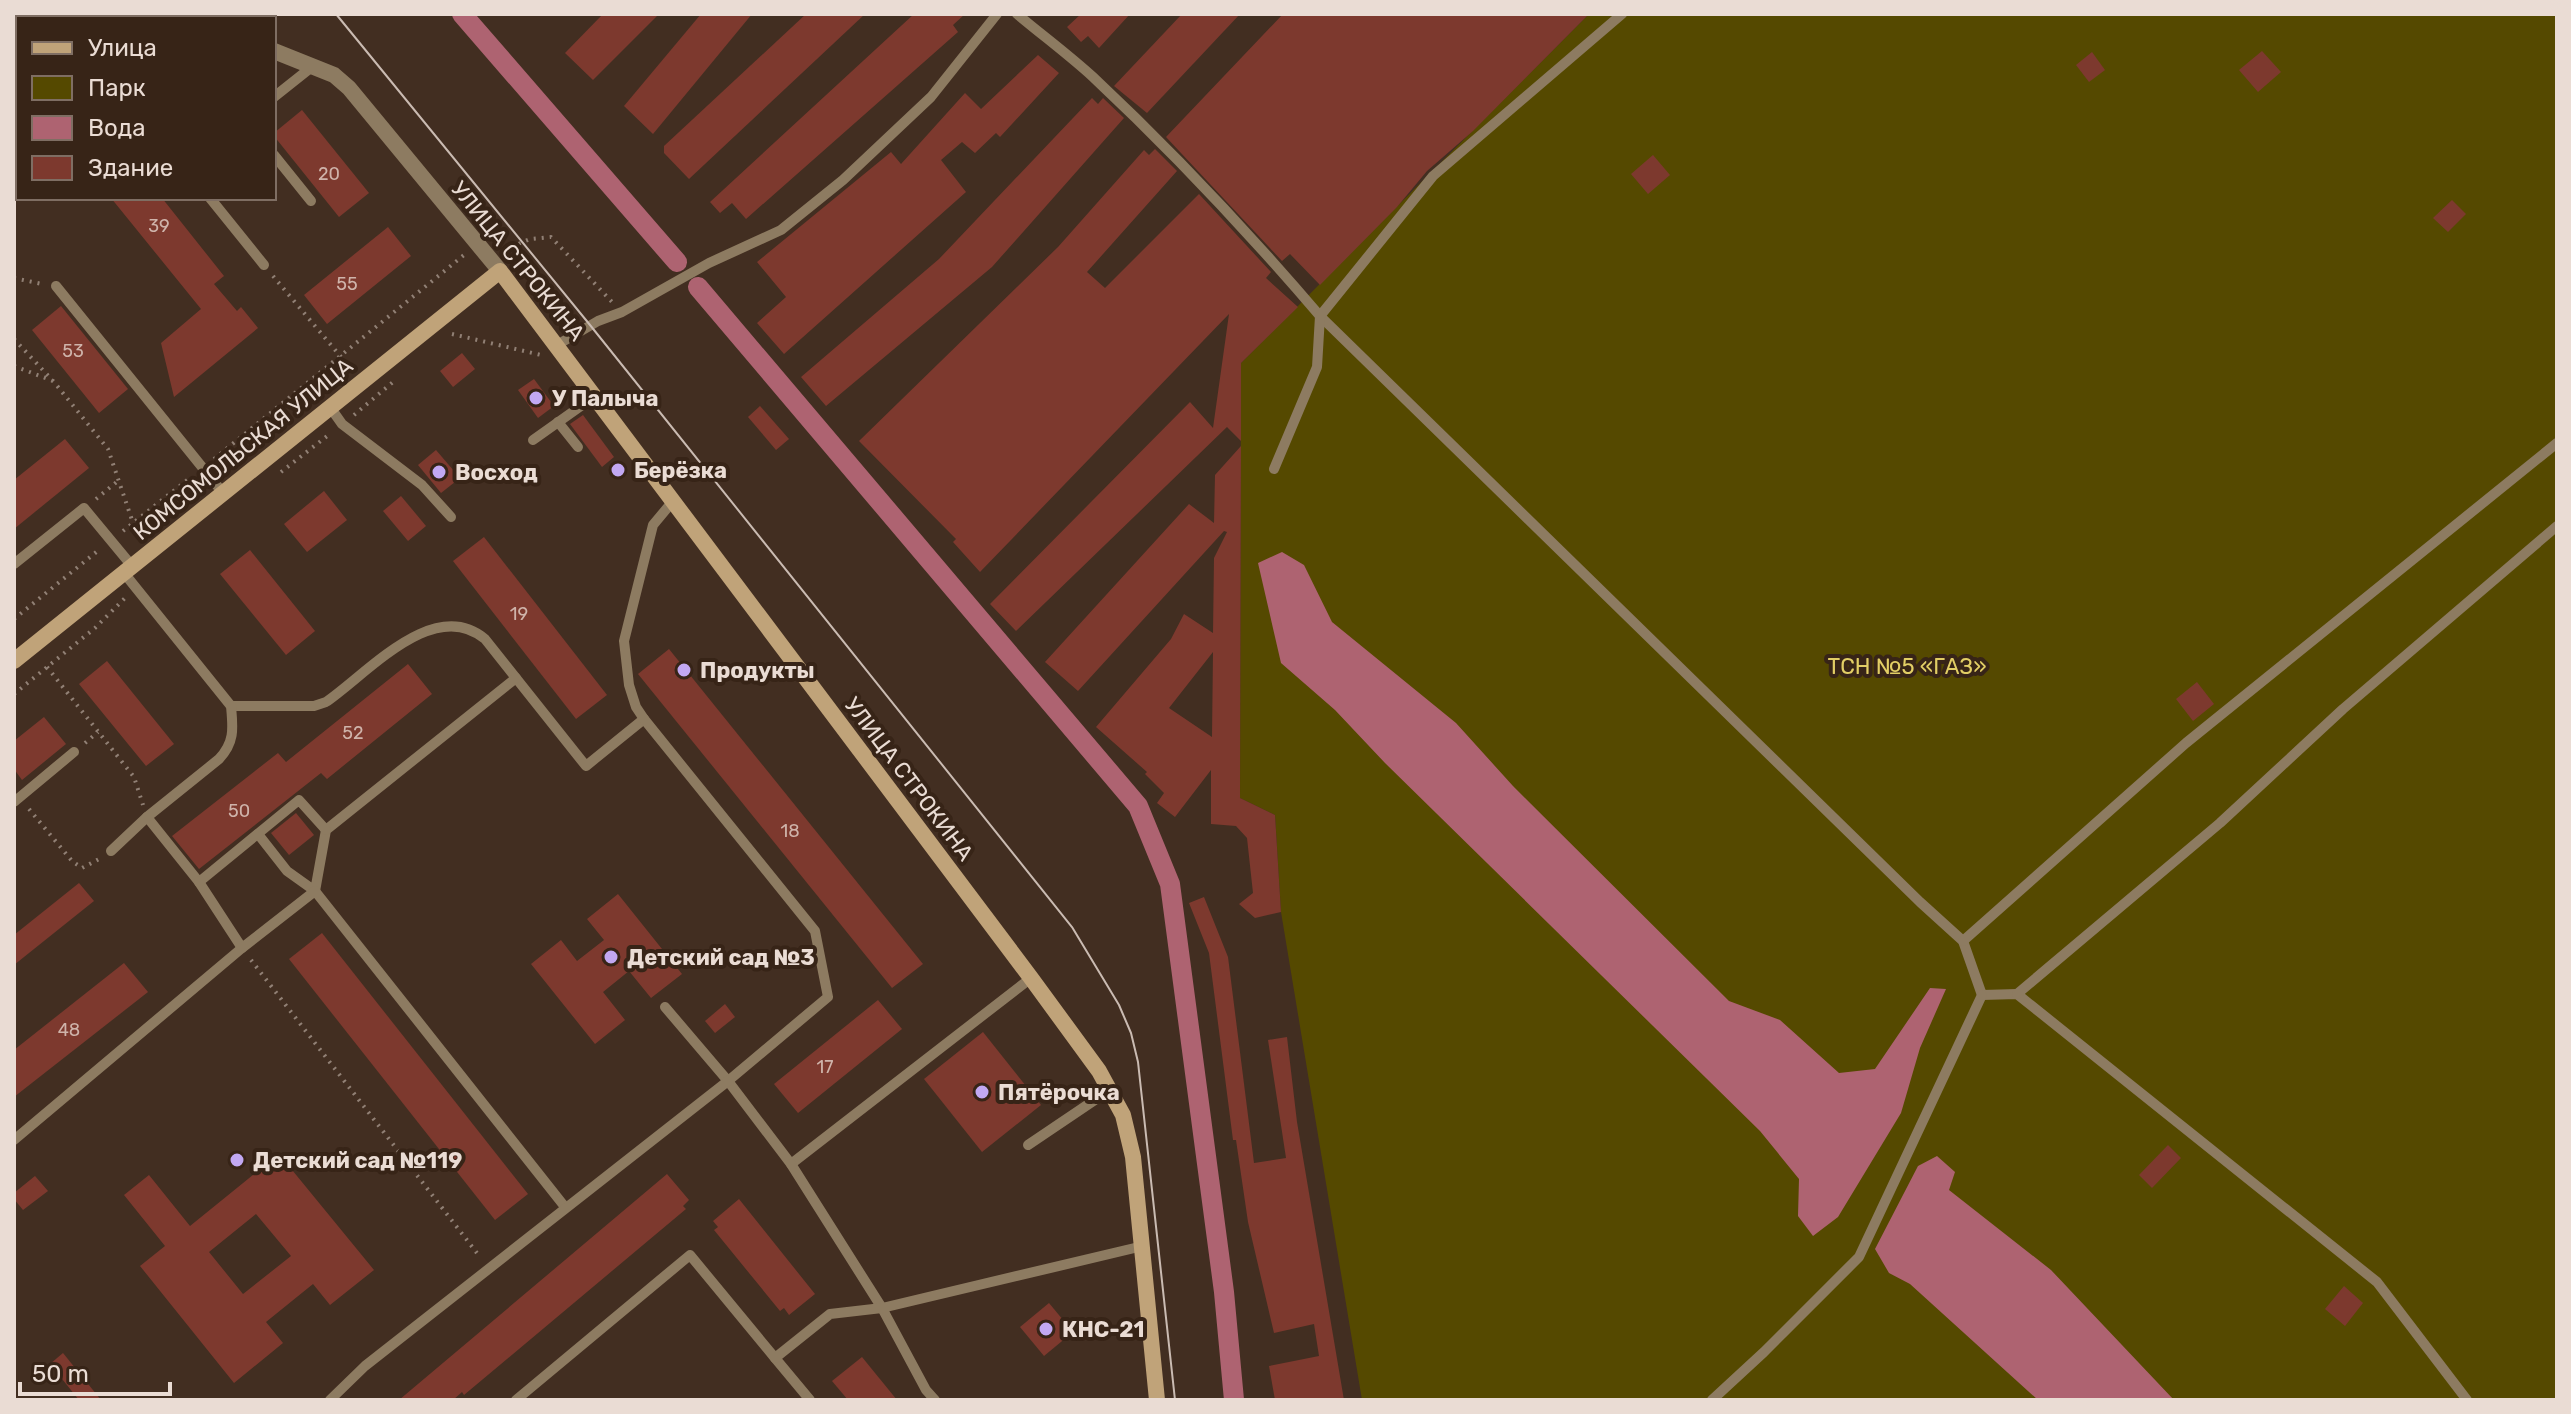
<svg xmlns="http://www.w3.org/2000/svg" width="2571" height="1414" viewBox="0 0 2571 1414" font-family="Rubik,sans-serif">
  <style>
    .green { fill: #554900 }
    .water { fill: #ae6371 }
    .lines { fill: none; stroke-linecap: round; stroke-linejoin: round }
    .canal { stroke: #ae6371; stroke-width: 20 }
    .building { fill: #7d392e; fill-rule: evenodd }
    .path { stroke: #918075; stroke-width: 4; stroke-dasharray: 2 6; stroke-linecap: butt }
    .lane { stroke: #8d7b61; stroke-width: 10 }
    .street { stroke: #8d7b61; stroke-width: 16 }
    .secondary { stroke: #c0a379; stroke-width: 16 }
    .tram { stroke: #cabbb2; stroke-width: 2 }
    .poi-dot { fill: #c2a8f2; stroke: #372417; stroke-width: 3 }
    .labels { text-anchor: middle; dominant-baseline: central; stroke-width: 8; stroke-linejoin: round; paint-order: stroke }
    .number-label { font-size: 18px; fill: #cfb3aa }
    .street-label { font-size: 22px; fill: #eadcd4; stroke: #372417 }
    .poi-label { font-size: 22px; font-weight: bold; fill: #eadcd4; stroke: #372417; text-anchor: start }
    .park-label { font-size: 22px; fill: #e2ce65; stroke: #372417 }
  </style>
  <rect width="100%" height="100%" fill="#422e21"/>
  <!-- green -->
  <polygon class="green" points="1589,14 2557,14 2557,1400 1362,1400 1281,912 1275,815 1240,798 1241,363"/>
  <!-- water -->
  <g class="water">
    <polygon points="1282,552 1304,565 1332,622 1456,723 1513,786 1729,1001 1780,1020 1839,1073 1875,1069 1930,988 1946,989 1920,1048 1901,1113 1838,1217 1813,1236 1798,1216 1799,1179 1760,1131 1385,763 1335,710 1281,663 1258,563"/>
    <polygon points="1937,1156 1955,1172 1949,1190 2051,1270 2174,1400 2038,1400 1910,1284 1889,1273 1875,1249 1918,1166"/>
  </g>
  <g class="lines">
    <!-- canal -->
    <g class="canal">
      <polyline points="462,14 677,262"/>
      <polyline points="698,287 1138,806 1170,884 1224,1292 1234,1400"/>
    </g>
  </g>
  <!-- building -->
  <g class="building">
    <polygon points="603,14 659,14 593,80 565,53"/>
    <polygon points="701,14 752,14 653,134 624,106"/>
    <polygon points="806,14 865,14 689,179 664,153 664,146"/>
    <polygon points="914,14 965,14 953,25 958,32 746,219 732,203 720,213 710,202"/>
    <polygon points="1081,14 1130,14 1099,48 1088,36 1081,42 1067,27"/>
    <polygon points="1182,14 1240,14 1147,113 1114,86"/>
    <polygon points="1283,14 1589,14 1473,131 1427,171 1397,207 1320,285 1290,254 1282,261 1166,137"/>
    <polygon points="2262,51 2281,72 2258,92 2239,70"/>
    <polygon points="2092,52 2105,70 2089,82 2076,65"/>
    <polygon points="1038,55 1059,73 1000,137 996,133 975,153 962,142 941,160 966,192 784,354 757,323 786,297 757,262 891,152 901,164 965,93 981,109"/>
    <polygon points="1092,98 1098,104 1103,98 1124,118 992,267 826,406 801,377 939,259"/>
    <polygon points="302,110 369,193 339,217 274,136 274,133"/>
    <polygon points="1155,149 1177,171 1087,272 1105,288 1199,194 1271,272 1266,278 1298,307 1241,363 1241,441 1227,427 1016,631 990,604 1190,402 1213,428 1229,314 980,572 953,542 956,539 859,441 1058,247 1144,150 1149,155"/>
    <polygon points="1653,155 1670,175 1648,194 1631,174"/>
    <polygon points="111,198 162,198 224,276 214,284 237,311 241,307 258,328 174,397 161,343 201,309"/>
    <polygon points="2452,200 2466,214 2448,232 2433,218"/>
    <polygon points="388,227 411,256 327,324 304,295"/>
    <polygon points="61,306 128,389 99,413 32,330"/>
    <polygon points="462,353 475,369 453,387 440,371"/>
    <polygon points="534,379 554,406 538,418 518,390"/>
    <polygon points="760,406 789,439 776,450 748,417"/>
    <polygon points="583,415 614,457 602,467 570,424"/>
    <polygon points="65,439 89,468 14,529 14,480"/>
    <path d="M1241,446L1240,798L1275,815L1281,912L1255,918L1239,904L1253,893L1247,838L1236,826L1211,824V770L1175,817L1157,803L1164,793L1145,774L1147,772L1096,727L1171,639L1184,614L1213,633L1214,558L1227,532L1224,531L1078,691L1045,662L1189,504L1214,523L1215,475ZM1213,652L1212,737L1169,708Z"/>
    <polygon points="436,450 460,478 441,493 418,465"/>
    <polygon points="324,491 347,520 307,552 284,524"/>
    <polygon points="401,496 426,526 408,541 383,511"/>
    <polygon points="484,537 607,695 576,719 453,561"/>
    <polygon points="250,550 315,631 286,655 220,574"/>
    <polygon points="669,649 923,964 892,988 638,674"/>
    <polygon points="107,661 174,744 146,766 79,684"/>
    <polygon points="408,664 432,694 327,779 321,773 199,869 172,836 278,753 286,762"/>
    <polygon points="2197,682 2214,704 2193,721 2176,699"/>
    <polygon points="44,717 66,744 22,780 14,769 14,741"/>
    <polygon points="296,813 314,835 289,855 271,833"/>
    <polygon points="79,883 94,901 14,965 14,935"/>
    <polygon points="618,894 682,974 651,998 629,971 603,992 625,1020 595,1044 531,964 561,940 577,961 604,940 587,919"/>
    <polygon points="1204,897 1228,957 1254,1163 1286,1158 1268,1040 1287,1037 1297,1122 1344,1400 1275,1400 1269,1366 1319,1356 1314,1324 1274,1333 1248,1222 1236,1140 1233,1140 1209,953 1189,903"/>
    <polygon points="322,933 528,1194 495,1220 289,959"/>
    <polygon points="124,963 148,992 14,1097 14,1050"/>
    <polygon points="878,1000 902,1029 798,1113 774,1084"/>
    <polygon points="725,1004 735,1017 715,1033 705,1021"/>
    <polygon points="983,1032 1041,1105 982,1152 924,1079"/>
    <polygon points="2168,1145 2181,1158 2152,1188 2139,1175"/>
    <path d="M279,1154L374,1270L330,1305L313,1284L266,1322L283,1343L234,1383L140,1266L165,1246L124,1195L149,1175L190,1226ZM256,1214L291,1256L243,1294L209,1252Z"/>
    <polygon points="667,1174 689,1200 683,1206 686,1209 464,1395 462,1392 453,1400 399,1400"/>
    <polygon points="35,1176 48,1191 23,1210 14,1199 14,1193"/>
    <polygon points="739,1199 815,1294 789,1315 784,1308 780,1311 714,1230 718,1227 713,1221"/>
    <polygon points="2344,1286 2363,1303 2345,1326 2325,1309"/>
    <polygon points="1049,1303 1073,1332 1044,1356 1020,1327"/>
    <polygon points="63,1353 101,1400 79,1400 50,1364"/>
    <polygon points="862,1357 897,1400 848,1400 832,1381"/>
  </g>
  <g class="lines">
    <!-- path -->
    <g class="path">
      <polyline points="64,14 67,18"/>
      <polyline points="504,250 530,239 551,237 612,302"/>
      <polyline points="273,276 341,357"/>
      <polyline points="14,278 42,284"/>
      <polyline points="452,334 541,355"/>
      <polyline points="14,339 54,382 108,449 133,523"/>
      <polyline points="14,366 53,381"/>
      <polyline points="354,415 393,382"/>
      <polyline points="214,459 464,255"/>
      <polyline points="281,472 331,433"/>
      <polyline points="96,499 119,480"/>
      <polyline points="123,531 191,477"/>
      <polyline points="14,619 100,549"/>
      <polyline points="47,667 134,777 143,805"/>
      <polyline points="14,694 95,628 125,598"/>
      <polyline points="85,743 98,732"/>
      <polyline points="29,809 72,861 82,868 99,859"/>
      <polyline points="251,960 480,1257"/>
    </g>
    <!-- lane -->
    <g class="lane">
      <path d="M1017,14C1042,35 1069,55 1093,77C1172,151 1249,233 1320,316L1920,902L1963,941L1982,995L2017,994L2377,1282L2467,1400"/>
      <polyline points="14,23 18,27"/>
      <polyline points="274,97 313,66"/>
      <polyline points="14,154 18,150"/>
      <polyline points="274,155 311,201"/>
      <polyline points="210,198 264,265"/>
      <polyline points="56,286 223,493"/>
      <polyline points="557,345 598,321 622,312 709,263 781,230 843,180 931,97 997,14"/>
      <polyline points="330,407 342,424 422,485 451,517"/>
      <polyline points="558,422 578,447"/>
      <polyline points="533,440 595,396"/>
      <polyline points="1274,469 1317,367 1320,316 1433,176 1622,14"/>
      <polyline points="14,564 84,508 132,566"/>
      <path d="M231,706H314L326,702C368,673 434,596 485,639L586,766L644,719"/>
      <polyline points="14,802 74,752"/>
      <polyline points="147,817 199,882 242,948"/>
      <polyline points="258,834 287,871 315,891 326,830 516,678"/>
      <path d="M111,851L147,817L219,759C235,742 233,728 231,706L124,573"/>
      <polyline points="199,882 299,800 326,830"/>
      <polyline points="1963,941 2186,743 2557,443"/>
      <polyline points="2017,994 2220,823 2343,709 2557,526"/>
      <polyline points="665,1007 728,1081 791,1164 1031,978"/>
      <polyline points="14,1140 242,948 315,891 565,1207"/>
      <polyline points="1028,1145 1111,1089"/>
      <polyline points="791,1164 882,1308 926,1390 935,1400"/>
      <polyline points="775,1358 810,1400"/>
      <polyline points="330,1400 365,1366 728,1081 828,997 815,931 644,719 636,707 629,685 624,641 653,525 673,501"/>
      <polyline points="516,1400 690,1255 775,1358 830,1314 882,1308 1143,1246"/>
      <polyline points="1712,1400 1764,1352 1859,1257 1982,995"/>
    </g>
    <!-- street -->
    <g class="street">
      <polyline points="225,14 228,18"/>
      <polyline points="274,51 334,75 349,88 500,271"/>
    </g>
    <!-- secondary -->
    <polyline class="secondary" points="14,661 500,271 1031,978 1099,1071 1123,1115 1133,1157 1157,1400"/>
    <!-- tram -->
    <polyline class="tram" points="336,14 590,325 1072,927 1119,1005 1131,1033 1138,1062 1175,1400"/>
  </g>
  <!-- markers -->
  <g class="poi-dot">
    <circle cx="536" cy="398" r="8"/>
    <circle cx="618" cy="470" r="8"/>
    <circle cx="439" cy="472" r="8"/>
    <circle cx="684" cy="670" r="8"/>
    <circle cx="611" cy="957" r="8"/>
    <circle cx="982" cy="1092" r="8"/>
    <circle cx="237" cy="1160" r="8"/>
    <circle cx="1046" cy="1329" r="8"/>
  </g>
  <g class="labels">
    <!-- number labels -->
    <g class="number-label">
      <text x="329" y="174">20</text>
      <text x="159" y="226">39</text>
      <text x="347" y="284">55</text>
      <text x="73" y="351">53</text>
      <text x="519" y="614">19</text>
      <text x="353" y="733">52</text>
      <text x="239" y="811">50</text>
      <text x="790" y="831">18</text>
      <text x="69" y="1030">48</text>
      <text x="825" y="1067">17</text>
    </g>
    <!-- street labels -->
    <g class="street-label">
      <text transform="translate(518 261) rotate(51)">УЛИЦА СТРОКИНА</text>
      <text transform="translate(243 449) rotate(-39)">КОМСОМОЛЬСКАЯ УЛИЦА</text>
      <text transform="translate(909 779) rotate(53)">УЛИЦА СТРОКИНА</text>
    </g>
    <!-- poi labels -->
    <g class="poi-label">
      <text x="552" y="398">У Палыча</text>
      <text x="634" y="470">Берёзка</text>
      <text x="455" y="472">Восход</text>
      <text x="700" y="670">Продукты</text>
      <text x="627" y="957">Детский сад №3</text>
      <text x="998" y="1092">Пятёрочка</text>
      <text x="253" y="1160">Детский сад №119</text>
      <text x="1062" y="1329">КНС-21</text>
    </g>
    <!-- park labels -->
    <g class="park-label">
      <text x="1907" y="666">ТСН №5 «ГАЗ»</text>
    </g>
  </g>
  <!-- border -->
  <rect width="2571" height="1414" fill="none" stroke="#eadcd4" stroke-width="32"/>
  <!-- legend -->
  <rect x="16" y="16" width="260" height="184" fill="#372417" stroke="#7f6e63" stroke-width="2"/>
  <rect x="32" y="42" width="40" height="12" fill="#c0a379" stroke="#7f6e63" stroke-width="2"/>
  <text x="88" y="56" font-size="24" fill="#eadcd4">Улица</text>
  <rect x="32" y="76" width="40" height="24" fill="#554900" stroke="#7f6e63" stroke-width="2"/>
  <text x="88" y="96" font-size="24" fill="#eadcd4">Парк</text>
  <rect x="32" y="116" width="40" height="24" fill="#ae6371" stroke="#7f6e63" stroke-width="2"/>
  <text x="88" y="136" font-size="24" fill="#eadcd4">Вода</text>
  <rect x="32" y="156" width="40" height="24" fill="#7d392e" stroke="#7f6e63" stroke-width="2"/>
  <text x="88" y="176" font-size="24" fill="#eadcd4">Здание</text>
  <!-- scale -->
  <path d="M20 1382v12h150v-12" fill="none" stroke="#eadcd4" stroke-width="4"/>
  <text x="32" y="1382" font-size="24" fill="#eadcd4" stroke="#372417" stroke-width="6" paint-order="stroke">50 m</text>
</svg>
